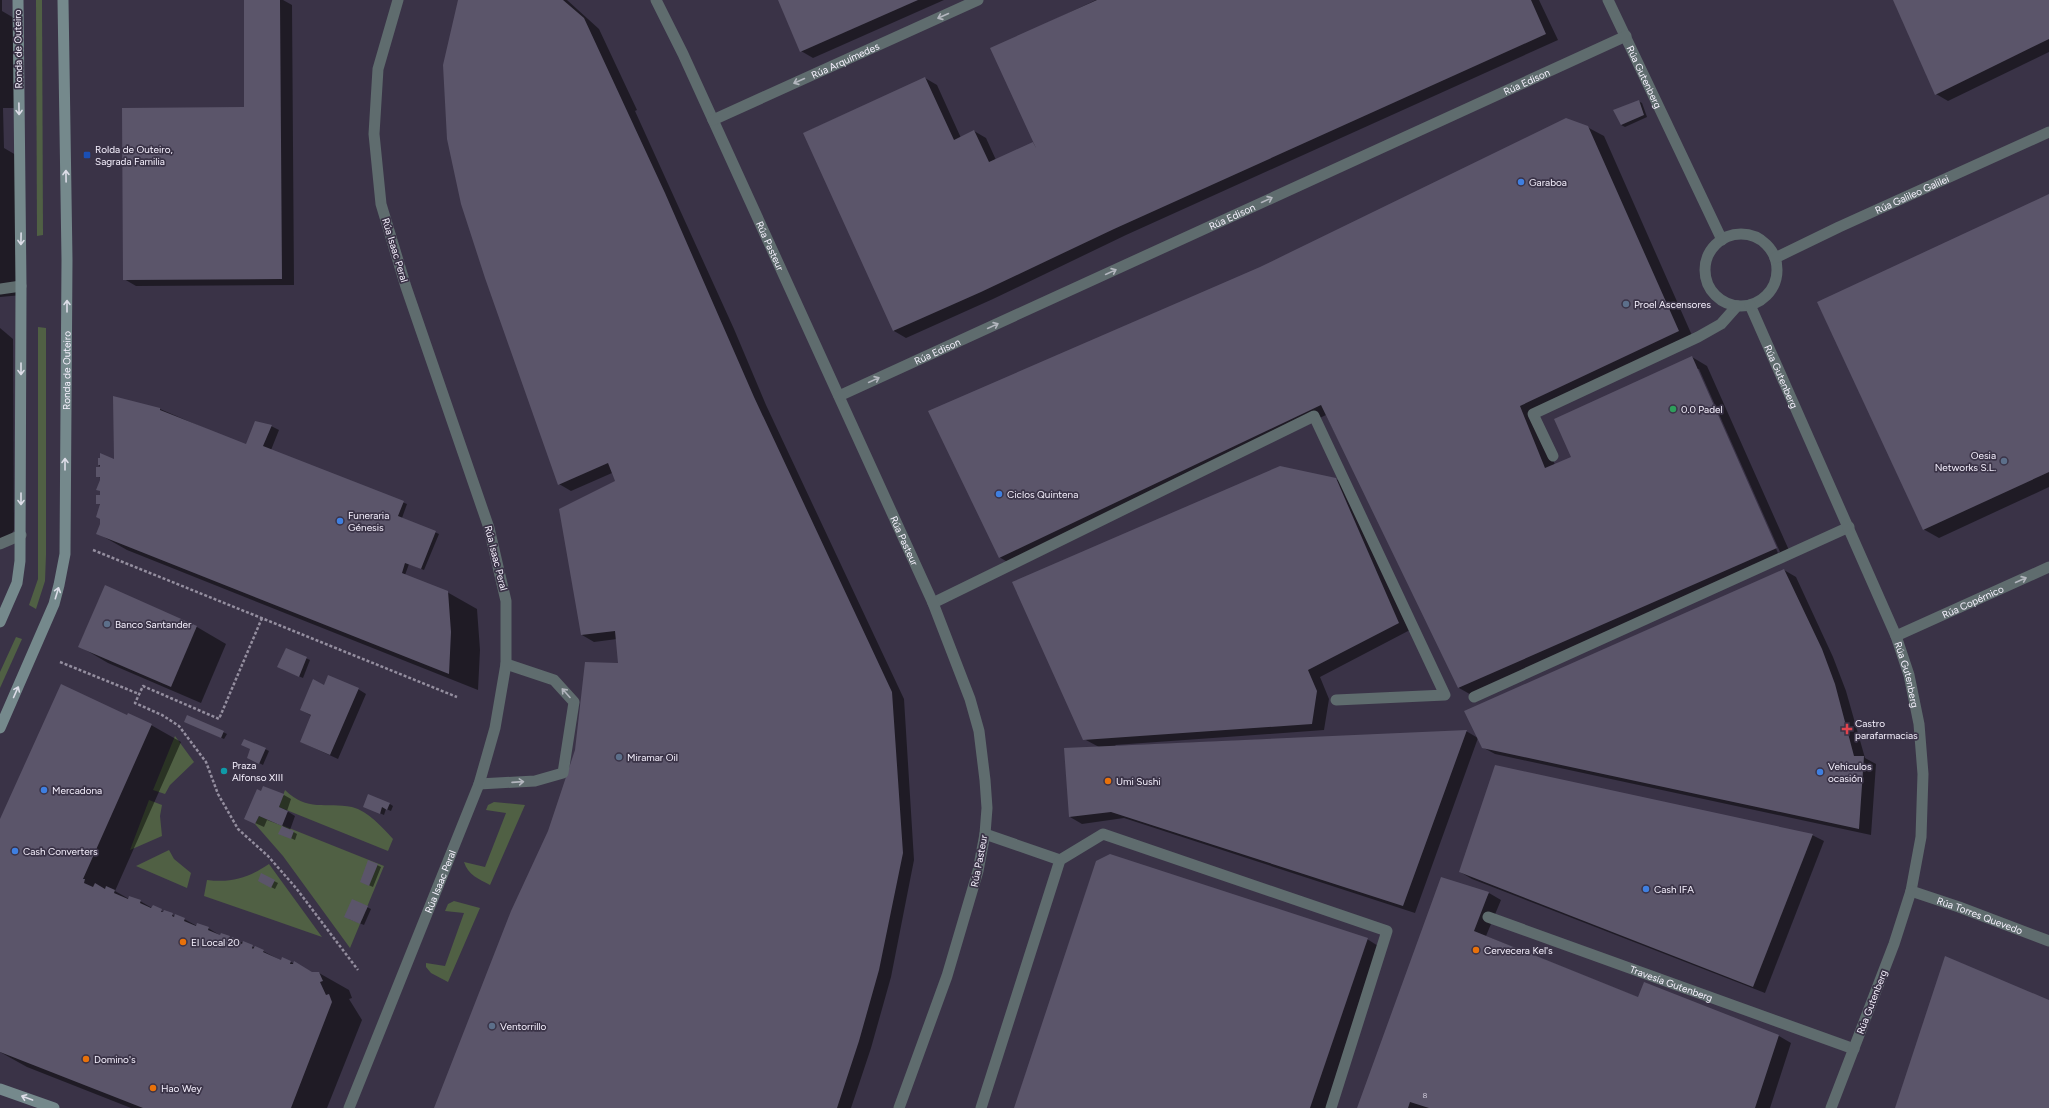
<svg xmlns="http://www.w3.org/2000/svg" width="2049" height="1108" viewBox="0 0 2049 1108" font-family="Figtree,sans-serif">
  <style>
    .green { fill: #506044 }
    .shadow { fill: #0007; fill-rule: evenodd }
    .building { fill: #5b556a }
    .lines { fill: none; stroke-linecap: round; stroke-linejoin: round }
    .path { stroke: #948e9f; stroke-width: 2.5; stroke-dasharray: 3 2; stroke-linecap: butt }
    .service { stroke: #5f6c6e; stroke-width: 11 }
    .minor { stroke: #5f6c6e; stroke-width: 11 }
    .secondary { stroke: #75898c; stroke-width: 11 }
    .oneway { stroke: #b3b6be }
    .oneway2 { stroke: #dddde8 }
    .transit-dot { fill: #1a4fb4; stroke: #3a3347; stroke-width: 1.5 }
    .shop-dot { fill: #3f7fe0; stroke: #3a3347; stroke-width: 1.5 }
    .service-dot { fill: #5c6f8a; stroke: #3a3347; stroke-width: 1.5 }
    .leisure-dot { fill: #2e9e5b; stroke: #3a3347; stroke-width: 1.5 }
    .health-dot { fill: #e0444e; stroke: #3a3347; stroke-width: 1.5 }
    .culture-dot { fill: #0f9aa8; stroke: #3a3347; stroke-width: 1.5 }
    .food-dot { fill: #e8710a; stroke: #3a3347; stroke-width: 1.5 }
    .labels { text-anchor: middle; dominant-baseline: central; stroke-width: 3.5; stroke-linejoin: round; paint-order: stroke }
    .number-label { font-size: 8px; fill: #d0cbda }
    .street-label { font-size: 10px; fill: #f7f2ff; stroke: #3a3347 }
    .poi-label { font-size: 10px; fill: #f7f2ff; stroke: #3a3347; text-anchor: start }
  </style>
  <rect width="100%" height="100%" fill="#3a3347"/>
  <!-- green -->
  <g class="green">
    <polygon points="36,0 42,0 43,235 37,236"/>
    <polygon points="38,327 46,328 46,555 45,581 36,609 29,605 38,579"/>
    <polygon points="16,637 22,639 0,688 0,672"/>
    <polygon points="175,736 194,762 170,785 165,794 153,790"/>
    <path d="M285,790C307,812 326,802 352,807C368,811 382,827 393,839L388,851L279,807Z"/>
    <polygon points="149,800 162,805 160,816 162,836 130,850"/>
    <path d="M494,802L525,805L490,885C479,879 468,875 464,862L485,867L506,813L486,810L488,805Z"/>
    <polygon points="259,816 384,866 350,948 283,856 255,824"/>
    <polygon points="169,850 174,859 191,873 187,888 136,866"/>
    <path d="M269,864L322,937L204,896L207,880C232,883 248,878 269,864Z"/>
    <polygon points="454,901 480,908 448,982 431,973 426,967 426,963 445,966 464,913 445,911 448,904"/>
  </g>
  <!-- shadow -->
  <g class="shadow">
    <polygon points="0,0 2,0 2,11 14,18 15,108 3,108 4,148 16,155 22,295 0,297"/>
    <polygon points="245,0 283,0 292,5 294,285 136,286 124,279 245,108"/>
    <polygon points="459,0 567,0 599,29 637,110 635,111 734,329 766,405 904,699 914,860 891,977 871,1048 851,1108 435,1108 619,664 617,639 594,642 582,635 616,482 612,473 571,491 559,484"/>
    <polygon points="779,0 944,0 813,58 801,51"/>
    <polygon points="1096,0 1539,0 1558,40 1126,235 993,299 906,338 894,331 804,133 925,78 937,85 961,138 974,131 986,138 996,160 1035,142 992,49"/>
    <polygon points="1894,0 2049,0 2049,52 1948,101 1936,94"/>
    <polygon points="1638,101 1642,103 1647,117 1625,127 1621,125"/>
    <path d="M1587,127L1604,136L1694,340L1535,415L1555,465L1572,458L1692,357L1707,366L1792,557L1475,697L1459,688L1409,582L1326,415L1011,564L999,557ZM1696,369H1699L1780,552L1778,553Z"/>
    <polygon points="2049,195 2049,487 1939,538 1923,529"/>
    <polygon points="0,328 13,339 14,530 4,546 0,547"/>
    <polygon points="114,398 160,409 246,446 271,426 279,430 271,450 407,504 402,518 439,534 424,570 409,564 405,575 447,592 477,609 480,650 478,690 127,550 97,533 101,524 101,505 97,503 101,496 101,478 97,476 101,468 99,465 119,462"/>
    <polygon points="1336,479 1348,486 1410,630 1320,677 1329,699 1324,730 1115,745 1116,746 1466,731 1478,738 1784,570 1796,577 1833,657 1846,691 1865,758 1876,764 1871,835 1495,754 1482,747 1478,738 1415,913 1124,818 1082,824 1070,817 1099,747 1084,739"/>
    <polygon points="105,587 197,627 226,644 201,703 108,663 79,646"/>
    <polygon points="286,649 310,660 303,678 282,669"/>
    <polygon points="325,686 358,689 366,694 338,759 301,742 312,716 301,710"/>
    <polygon points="127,716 151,725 181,742 115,891 129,899 140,901 152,908 184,919 197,926 208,928 221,936 222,934 263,951 280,960 282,961 283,958 291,962 312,973 319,973 349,990 352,998 349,999 362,1020 327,1108 131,1108 27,1067 0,1052 0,822"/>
    <polygon points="189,723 223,732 227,734 224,739"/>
    <polygon points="265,749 269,751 263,765 251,759"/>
    <polygon points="284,795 291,799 287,811 295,816 290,830 297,834 295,840 280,833 283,826 267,820 264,827 246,819"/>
    <polygon points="390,804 393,806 391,811 386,809 384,815 368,808"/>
    <polygon points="1812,835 1824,841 1765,993 1472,879 1460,872"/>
    <polygon points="377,865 381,867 373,887 364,883"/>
    <polygon points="274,881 278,883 275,889 263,883"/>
    <polygon points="1489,893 1501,900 1486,936 1639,998 1644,983 1779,1036 1791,1043 1770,1108 1358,1108"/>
    <polygon points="367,907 371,909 364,925 349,919"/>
    <polygon points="1367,939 1383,949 1329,1108 1015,1108"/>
  </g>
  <!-- building -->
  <g class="building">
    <polygon points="244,0 280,0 282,279 123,280 122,108 244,107"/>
    <polygon points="458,0 563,0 584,18 665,193 754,397 892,692 903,853 879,970 859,1041 837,1108 434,1108 511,911 548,831 575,750 585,662 618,663 615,631 581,635 559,509 615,481 608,463 558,485 485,278 461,204 447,139 443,65"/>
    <polygon points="778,0 918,0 800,52"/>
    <polygon points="1097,0 1531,0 1546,34 1114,229 981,292 893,331 803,133 925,77 954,140 974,130 989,162 1033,142 1036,148 990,48"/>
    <polygon points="1893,0 2049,0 2049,39 1935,95"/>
    <polygon points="1639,100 1644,115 1621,125 1613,110"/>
    <polygon points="1566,118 1588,126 1679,331 1520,406 1545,468 1571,457 1554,419 1692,356 1777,548 1458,688 1321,405 999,558 928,411 1260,267"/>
    <polygon points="2049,194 2049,472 1923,530 1817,302"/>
    <polygon points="113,396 160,408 160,410 246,444 255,421 272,425 263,446 404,501 398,516 436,531 421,569 405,563 402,573 448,591 451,632 449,674 96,534 100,524 100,519 96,517 100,504 96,504 96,495 100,495 100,491 96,490 100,480 100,477 96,477 96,467 100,467 100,465 98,465 98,458 100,458 100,453 114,459"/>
    <polygon points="1280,466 1336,478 1399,623 1308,670 1317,691 1312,724 1083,740 1012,582"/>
    <polygon points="1784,569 1822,649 1835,684 1854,756 1864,756 1859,829 1482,748 1464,711"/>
    <polygon points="105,585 197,626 171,687 78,647"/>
    <polygon points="286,648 307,657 299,677 277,667"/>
    <polygon points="328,675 359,688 330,755 300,742 311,715 300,710 313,679 324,685"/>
    <polygon points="61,684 127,715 128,713 152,724 83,879 85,879 84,883 93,887 95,883 105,889 106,886 115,890 114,893 128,899 129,896 141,900 140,903 151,908 153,905 162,909 161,912 163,912 164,910 173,913 172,916 174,917 175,914 185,918 184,921 196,926 197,923 209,927 208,930 220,935 221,933 230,936 229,939 231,940 232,937 241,941 240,943 242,944 243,941 253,945 252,948 253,949 255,946 264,950 263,952 281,960 282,957 291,961 290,964 293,964 294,961 312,972 319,972 323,981 320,982 326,995 329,994 332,1002 291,1108 143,1108 0,1052 0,819"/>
    <polygon points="187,715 224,731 221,738 184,722"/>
    <polygon points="1467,730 1403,906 1111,812 1069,817 1064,748"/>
    <polygon points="244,739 266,748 259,764 247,758 250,749 241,745"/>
    <polygon points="1495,765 1813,834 1753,987 1459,872"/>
    <polygon points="263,786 284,794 279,807 288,811 282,826 294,831 291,839 278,834 282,826 259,816 255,824 244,819 257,789 261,791"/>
    <polygon points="368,794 390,803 387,810 382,807 380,814 363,807"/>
    <polygon points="1110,854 1368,938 1310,1108 1014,1108 1096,861"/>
    <polygon points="368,860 378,864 369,886 360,882"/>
    <polygon points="261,873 275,880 271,888 258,881"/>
    <polygon points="1441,877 1489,892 1474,931 1638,997 1644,982 1779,1035 1755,1108 1429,1108 1410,1102 1408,1108 1357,1108"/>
    <polygon points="352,899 368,906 360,924 344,917"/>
    <polygon points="1945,956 2049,1000 2049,1108 1895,1108"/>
  </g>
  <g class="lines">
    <!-- path -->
    <g class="path">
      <polyline points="93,550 457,697"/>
      <polyline points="262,618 219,719 143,686 135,703 162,715 179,726 206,762 218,794 238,829 268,856 296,888 358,970"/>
      <polyline points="60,662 139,694"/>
    </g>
    <!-- service -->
    <g class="service">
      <polyline points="1553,456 1533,414 1698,337 1721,324 1737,306"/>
      <polyline points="933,603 1314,416 1445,695 1336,700"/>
      <polyline points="1474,697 1849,527"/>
      <polyline points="479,784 535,781 563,773 574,702 554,680 506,664"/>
      <polyline points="985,834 1060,860"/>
      <path id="s1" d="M1488,917L1854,1049"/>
      <polyline points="981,1108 1060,860 1103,834 1387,931 1331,1108"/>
    </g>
    <!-- minor -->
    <g class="minor">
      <path id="s2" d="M656,0L683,54L933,603L970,699L979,731L985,780L987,808L985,834L978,871L947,976L899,1108"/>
      <path id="s3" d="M1608,0L1722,240"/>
      <path id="s4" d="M713,120L978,0"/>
      <circle cx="1741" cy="270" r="36"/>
      <path id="s5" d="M1775,258L1839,227L2049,132"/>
      <polyline points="0,289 21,286"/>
      <path id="s6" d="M1750,305L1896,636L1909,675L1919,724L1923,774L1921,837L1911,891L1894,944L1831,1108"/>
      <path id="s7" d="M839,396L1626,36"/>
      <polyline points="0,544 21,535"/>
      <path id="s8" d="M1896,636L2049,567"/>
      <path id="s9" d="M1911,891L1959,907L2049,941"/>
      <path id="s10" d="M349,1108L479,784L495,728L506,664V601L489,528L406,287L381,204L374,134L378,69L398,0"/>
    </g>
    <!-- secondary -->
    <g class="secondary">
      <polyline points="0,622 17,583 20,561 21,286 18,0"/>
      <path id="s11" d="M0,728L54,604L59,585L65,554L67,260L63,0"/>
      <polyline points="0,1089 54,1108"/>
    </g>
  </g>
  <!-- one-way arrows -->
  <defs><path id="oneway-shaft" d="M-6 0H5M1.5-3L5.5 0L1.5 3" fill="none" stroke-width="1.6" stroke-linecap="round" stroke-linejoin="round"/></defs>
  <g class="oneway">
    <use href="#oneway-shaft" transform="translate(943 16) rotate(156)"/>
    <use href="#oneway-shaft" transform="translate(799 81) rotate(156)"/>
    <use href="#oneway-shaft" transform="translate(1267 200) rotate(-25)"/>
    <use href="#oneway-shaft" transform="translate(1111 272) rotate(-25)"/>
    <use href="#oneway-shaft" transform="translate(993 326) rotate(-25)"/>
    <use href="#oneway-shaft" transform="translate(874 380) rotate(-25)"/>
    <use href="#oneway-shaft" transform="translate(2021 580) rotate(-24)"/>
    <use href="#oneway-shaft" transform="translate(566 693) rotate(-132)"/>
    <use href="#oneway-shaft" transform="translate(518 782) rotate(-4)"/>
  </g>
  <g class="oneway2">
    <use href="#oneway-shaft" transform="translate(19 109) rotate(89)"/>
    <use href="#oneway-shaft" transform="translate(66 176) rotate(-91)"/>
    <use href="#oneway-shaft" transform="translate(21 239) rotate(91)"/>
    <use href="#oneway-shaft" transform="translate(67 306) rotate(-90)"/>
    <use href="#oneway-shaft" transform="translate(21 369) rotate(90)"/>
    <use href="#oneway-shaft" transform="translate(65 464) rotate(-90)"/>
    <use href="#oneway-shaft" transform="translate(21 499) rotate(90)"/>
    <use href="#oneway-shaft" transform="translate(57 593) rotate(-73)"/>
    <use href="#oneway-shaft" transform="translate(16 692) rotate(-66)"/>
    <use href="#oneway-shaft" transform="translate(27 1098) rotate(-160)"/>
  </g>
  <!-- markers -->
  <rect class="transit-dot" x="83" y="151" width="8" height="8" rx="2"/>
  <g class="shop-dot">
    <circle cx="1521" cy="182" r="4"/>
    <circle cx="999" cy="494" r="4"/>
    <circle cx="340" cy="521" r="4"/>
    <circle cx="1820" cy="772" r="4"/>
    <circle cx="44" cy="790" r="4"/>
    <circle cx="15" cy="851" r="4"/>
    <circle cx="1646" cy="889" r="4"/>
  </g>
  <g class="service-dot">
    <circle cx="1626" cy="304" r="4"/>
    <circle cx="2004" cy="461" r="4"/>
    <circle cx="107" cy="624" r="4"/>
    <circle cx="619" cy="757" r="4"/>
    <circle cx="492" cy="1026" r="4"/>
  </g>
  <circle class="leisure-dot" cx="1673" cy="409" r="4"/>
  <path class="health-dot" d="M1845 723h4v4h4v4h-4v4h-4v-4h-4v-4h4z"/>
  <circle class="culture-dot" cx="224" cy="771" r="4"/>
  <g class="food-dot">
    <circle cx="1108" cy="781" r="4"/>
    <circle cx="183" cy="942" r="4"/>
    <circle cx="1476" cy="950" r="4"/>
    <circle cx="86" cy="1059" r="4"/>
    <circle cx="153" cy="1088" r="4"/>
  </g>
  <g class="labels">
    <!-- number labels -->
    <g class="number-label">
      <text x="1425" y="1095">8</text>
    </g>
    <!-- street labels -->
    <g class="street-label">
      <text transform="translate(18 49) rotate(-91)">Ronda de Outeiro</text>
      <text stroke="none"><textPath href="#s4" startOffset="145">Rúa Arquímedes</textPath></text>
      <text stroke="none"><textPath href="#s3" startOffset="85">Rúa Gutenberg</textPath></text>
      <text stroke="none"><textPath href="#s7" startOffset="756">Rúa Edison</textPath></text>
      <text stroke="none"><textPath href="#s5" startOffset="151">Rúa Galileo Galilei</textPath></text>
      <text stroke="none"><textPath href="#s7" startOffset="432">Rúa Edison</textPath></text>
      <text stroke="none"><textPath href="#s2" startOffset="271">Rúa Pasteur</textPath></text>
      <text transform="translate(395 250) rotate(73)">Rúa Isaac Peral</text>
      <text stroke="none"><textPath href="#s7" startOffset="108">Rúa Edison</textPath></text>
      <text stroke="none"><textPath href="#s11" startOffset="370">Ronda de Outeiro</textPath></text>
      <text stroke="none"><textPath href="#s6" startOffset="78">Rúa Gutenberg</textPath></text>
      <text stroke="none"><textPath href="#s2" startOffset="595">Rúa Pasteur</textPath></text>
      <text transform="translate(496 558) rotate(76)">Rúa Isaac Peral</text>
      <text stroke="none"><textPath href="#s8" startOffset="84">Rúa Copérnico</textPath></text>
      <text stroke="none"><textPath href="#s6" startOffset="402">Rúa Gutenberg</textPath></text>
      <text transform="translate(979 861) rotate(-79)">Rúa Pasteur</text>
      <text stroke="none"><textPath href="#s10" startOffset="244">Rúa Isaac Peral</textPath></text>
      <text stroke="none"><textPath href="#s9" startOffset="73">Rúa Torres Quevedo</textPath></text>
      <text stroke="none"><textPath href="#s1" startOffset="195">Travesía Gutenberg</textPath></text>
      <text transform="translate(1872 1002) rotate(-69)">Rúa Gutenberg</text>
    </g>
    <!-- poi labels -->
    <g class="poi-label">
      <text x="95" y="149">Rolda de Outeiro,<tspan x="95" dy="12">Sagrada Familia</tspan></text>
      <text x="1529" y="182">Garaboa</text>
      <text x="1634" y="304">Proel Ascensores</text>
      <text x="1681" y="409">0.0 Padel</text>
      <text x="1996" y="455" text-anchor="end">Oesia<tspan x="1996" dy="12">Networks S.L.</tspan></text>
      <text x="1007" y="494">Ciclos Quintena</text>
      <text x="348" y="515">Funeraria<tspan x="348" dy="12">Génesis</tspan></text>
      <text x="115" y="624">Banco Santander</text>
      <text x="1855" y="723">Castro<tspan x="1855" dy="12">parafarmacias</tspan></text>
      <text x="627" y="757">Miramar Oil</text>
      <text x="232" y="765">Praza<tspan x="232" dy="12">Alfonso XIII</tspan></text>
      <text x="1828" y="766">Vehiculos<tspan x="1828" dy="12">ocasión</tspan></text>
      <text x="1116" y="781">Umi Sushi</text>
      <text x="52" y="790">Mercadona</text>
      <text x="23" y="851">Cash Converters</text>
      <text x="1654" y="889">Cash IFA</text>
      <text x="191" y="942">El Local 20</text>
      <text x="1484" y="950">Cervecera Kel's</text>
      <text x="500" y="1026">Ventorrillo</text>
      <text x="94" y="1059">Domino's</text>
      <text x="161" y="1088">Hao Wey</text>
    </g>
  </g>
</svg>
